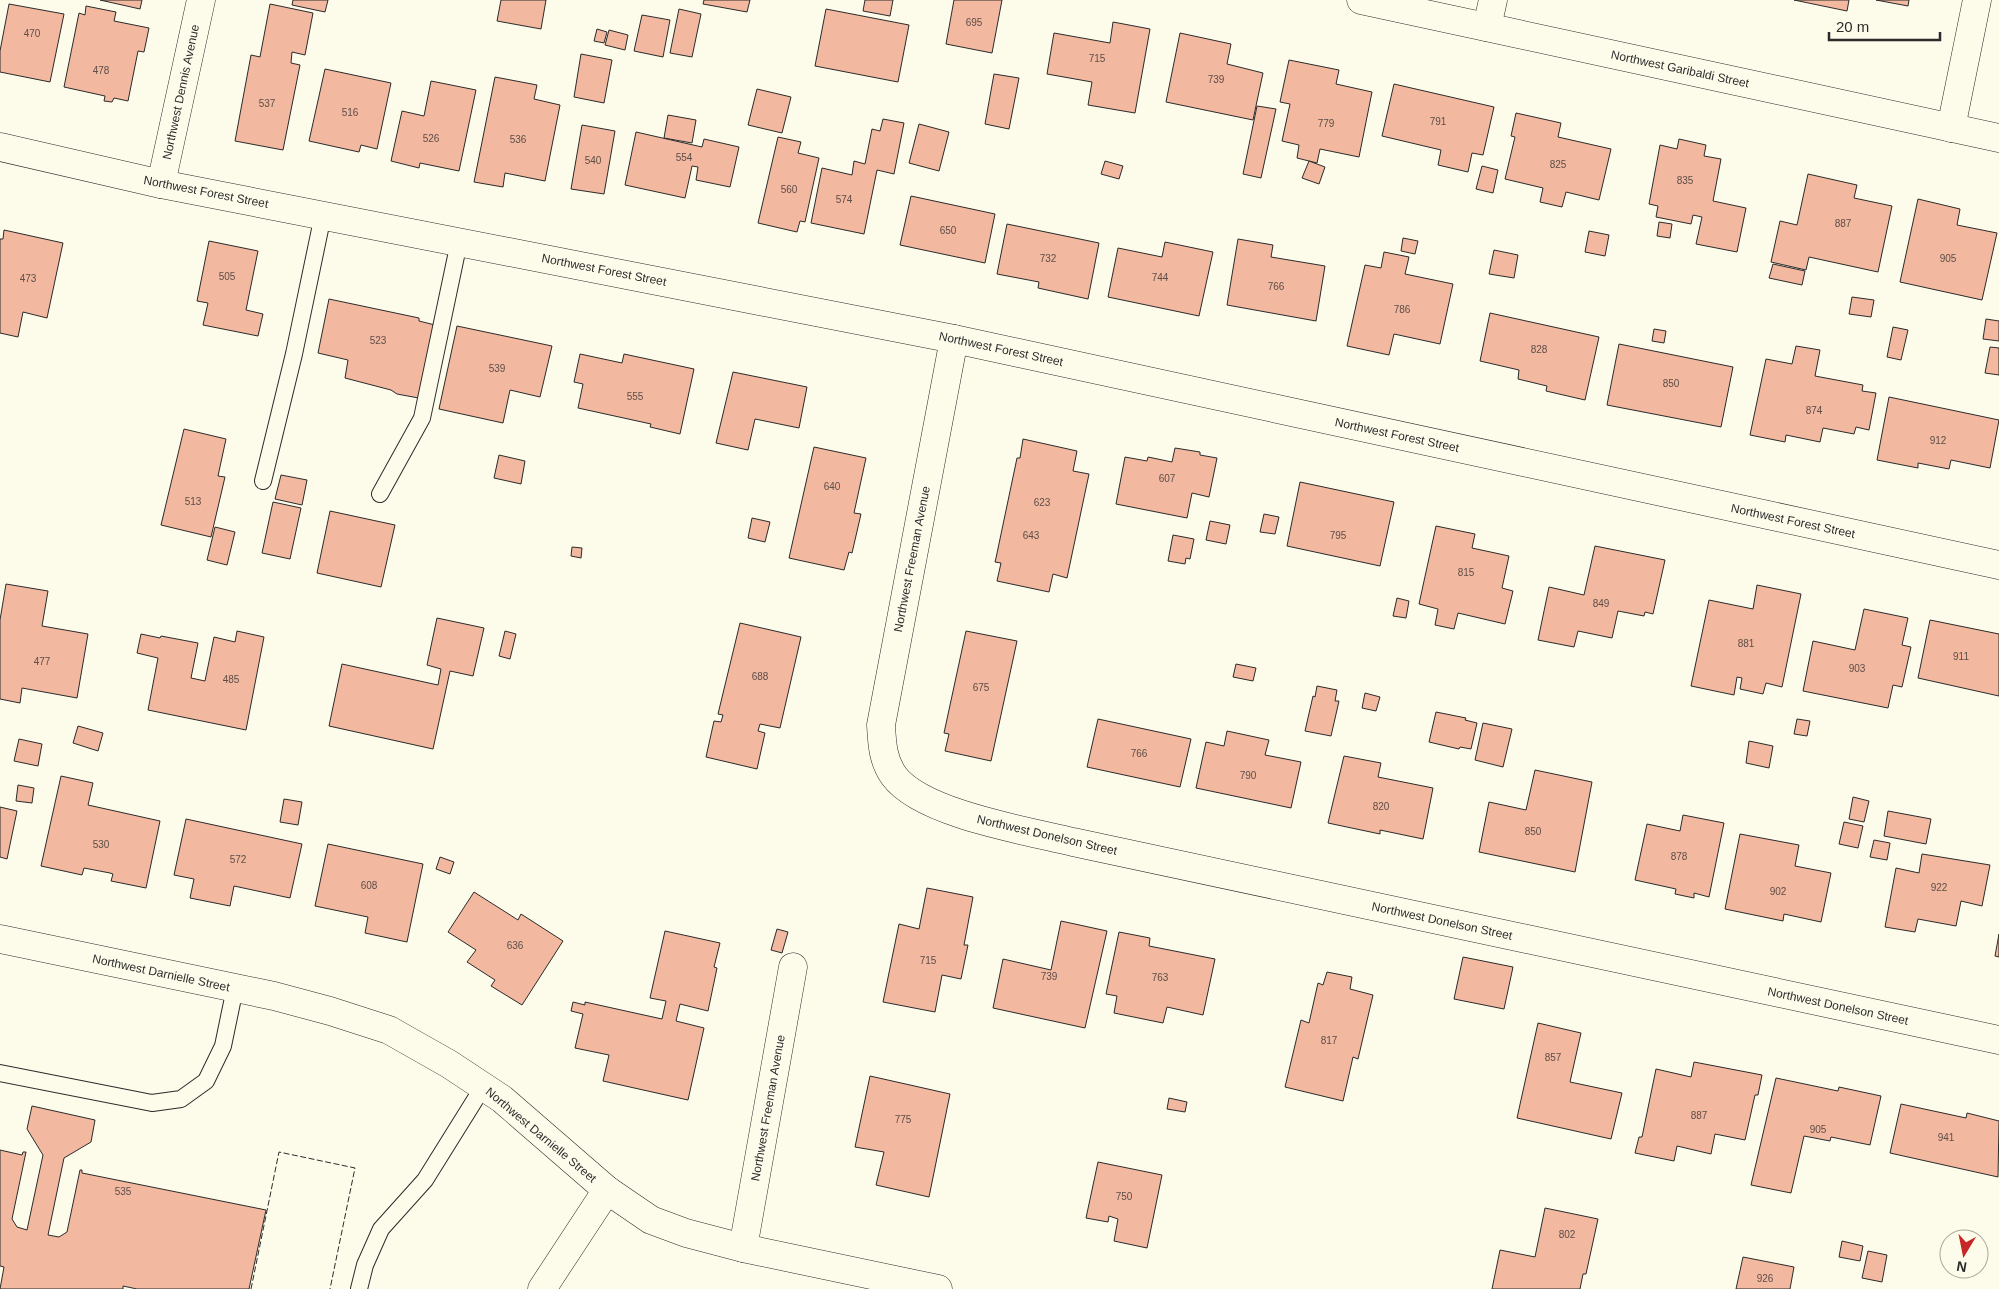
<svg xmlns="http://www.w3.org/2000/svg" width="1999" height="1289" viewBox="0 0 1999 1289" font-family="Helvetica,sans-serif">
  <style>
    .building { fill: #f2b8a0; stroke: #2b2b2b }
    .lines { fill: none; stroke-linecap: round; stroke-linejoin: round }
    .lane-casing { stroke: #2b2b2b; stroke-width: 18 }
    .street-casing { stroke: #2b2b2b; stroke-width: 29 }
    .lane { stroke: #fdfbea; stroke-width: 16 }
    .street { stroke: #fdfbea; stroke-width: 28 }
    .fence { stroke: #2b2b2b; stroke-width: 1; stroke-dasharray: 6 2.5; stroke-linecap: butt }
    .labels { text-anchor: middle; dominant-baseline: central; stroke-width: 4; stroke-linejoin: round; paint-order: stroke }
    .number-label { font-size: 10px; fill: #5d4e48 }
    .street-label { font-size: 12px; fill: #2b2b2b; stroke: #fdfbea }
  </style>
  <rect width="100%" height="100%" fill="#fdfbea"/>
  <!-- building -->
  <g class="building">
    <polygon points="100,0 142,0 140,9"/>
    <polygon points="293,0 328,0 325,12 292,5"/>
    <polygon points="501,0 546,0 541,29 497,21"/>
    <polygon points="704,0 750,0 747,12 703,4"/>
    <polygon points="865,0 893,0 890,16 863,11"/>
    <polygon points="954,0 1002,0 992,53 946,44"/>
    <polygon points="1794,0 1849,0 1847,11"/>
    <polygon points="1876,0 1909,0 1908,6"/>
    <polygon points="9,4 64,14 50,82 0,72 0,51"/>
    <polygon points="270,4 313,13 305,55 292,52 291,63 300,65 283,150 235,141 251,55 260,57"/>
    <polygon points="86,6 116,12 114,21 149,28 144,52 138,51 128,101 114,98 112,102 104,101 105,96 64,87 79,13 85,15"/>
    <polygon points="679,9 701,14 692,57 670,53"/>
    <polygon points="826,9 909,25 898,82 815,66"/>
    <polygon points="642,15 670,20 663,57 634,51"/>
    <polygon points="1113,22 1150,29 1135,113 1088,105 1092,82 1047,74 1054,33 1110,43"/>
    <polygon points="597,29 607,32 604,43 594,41"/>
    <polygon points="609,30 628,35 625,50 605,45"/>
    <polygon points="1180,33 1231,44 1227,64 1263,73 1253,120 1166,102"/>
    <polygon points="581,54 612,60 604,103 574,97"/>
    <polygon points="1289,60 1339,70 1336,84 1372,92 1359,157 1320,149 1317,163 1297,158 1299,145 1282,141 1290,104 1280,102"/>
    <polygon points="325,69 391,83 377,149 361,145 359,152 309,141"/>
    <polygon points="994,74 1019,78 1009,129 985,124"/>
    <polygon points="495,77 537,85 534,99 560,105 545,181 505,173 503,187 474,182"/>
    <polygon points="431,81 476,90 459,171 420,163 419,168 391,161 402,111 424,116"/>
    <polygon points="1394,84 1494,107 1483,155 1472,153 1468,172 1438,165 1441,150 1382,136"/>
    <polygon points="757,89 791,97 782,133 748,125"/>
    <polygon points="1257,106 1276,109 1261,178 1243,174"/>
    <polygon points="1516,113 1561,123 1558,137 1611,149 1599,200 1566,192 1562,207 1540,202 1543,188 1505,179 1515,137 1511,136"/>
    <polygon points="668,115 696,120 692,143 664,138"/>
    <polygon points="883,119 904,123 894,174 877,170 864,234 811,223 822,168 852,175 854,161 865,164 872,129 880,131"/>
    <polygon points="919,124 949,132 939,171 909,163"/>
    <polygon points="582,125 615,131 604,194 571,189"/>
    <polygon points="636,132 702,147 704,139 739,147 730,187 696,180 698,167 692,166 685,198 625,185"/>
    <polygon points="778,137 801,142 798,153 819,158 805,222 800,221 797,232 758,223"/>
    <polygon points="1679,139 1706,145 1704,156 1721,159 1713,201 1746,208 1737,252 1696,244 1702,217 1693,215 1691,224 1656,217 1658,206 1649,204 1660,145 1677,149"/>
    <polygon points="1105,161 1123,166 1119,179 1101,174"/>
    <polygon points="1309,161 1325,167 1319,184 1302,178"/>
    <polygon points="1482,166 1498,170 1493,193 1476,189"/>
    <polygon points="1808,174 1857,185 1854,198 1892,206 1878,272 1809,257 1806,270 1771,262 1780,221 1797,225"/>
    <polygon points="911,196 995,214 985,263 900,245"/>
    <polygon points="1918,199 1960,209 1957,225 1997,233 1982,300 1900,282"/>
    <polygon points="1659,222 1672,224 1670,238 1657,236"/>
    <polygon points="1007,224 1099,243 1088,299 1038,288 1039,282 997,274"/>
    <polygon points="4,230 63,243 47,318 23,312 18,337 0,333 0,239 3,239"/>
    <polygon points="1589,231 1609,235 1605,256 1585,252"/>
    <polygon points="1403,238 1418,241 1415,254 1401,251"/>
    <polygon points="1238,239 1273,245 1271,257 1325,266 1316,321 1227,305"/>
    <polygon points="209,241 258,251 246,310 263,314 258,336 203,325 208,303 197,301"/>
    <polygon points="1165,242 1213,252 1199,316 1108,297 1118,248 1162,257"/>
    <polygon points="1494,250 1518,255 1514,278 1489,274"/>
    <polygon points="1384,252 1409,257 1405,274 1453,284 1440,344 1394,334 1389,355 1347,346 1365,265 1381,268"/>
    <polygon points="1773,264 1805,271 1802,285 1769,278"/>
    <polygon points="1852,297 1874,300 1871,317 1849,314"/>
    <polygon points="329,299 419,318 419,321 439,326 424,399 397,394 391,390 345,378 348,360 318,353"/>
    <polygon points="1490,313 1599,337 1585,400 1546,391 1547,386 1518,379 1519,370 1480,361"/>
    <polygon points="1986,319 1999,321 1999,341 1983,339"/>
    <polygon points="457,326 552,346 540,397 510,390 503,423 439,409"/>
    <polygon points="1893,327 1908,330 1901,360 1887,357"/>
    <polygon points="1654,329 1666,331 1664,343 1652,341"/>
    <polygon points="1619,344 1733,367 1721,427 1607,405"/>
    <polygon points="1796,346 1820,350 1815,376 1863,385 1862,391 1876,393 1869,430 1856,427 1854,434 1823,428 1820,442 1786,435 1785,442 1750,435 1766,359 1792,364"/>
    <polygon points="1990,347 1999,348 1999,375 1985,373"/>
    <polygon points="580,354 622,363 624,354 694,369 680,434 650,427 651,424 578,408 583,384 574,382"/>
    <polygon points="733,372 807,387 799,428 755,419 748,450 716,443"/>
    <polygon points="1889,397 1999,420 1990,468 1951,460 1949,469 1918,463 1918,468 1877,460"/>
    <polygon points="184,429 226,439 218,476 225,477 211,537 161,525"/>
    <polygon points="1023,439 1077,451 1073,471 1089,474 1067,578 1053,574 1049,592 997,581 1001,563 995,562 996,558 1017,458 1020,458"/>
    <polygon points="814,447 866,458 854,513 861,514 852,553 849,552 844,570 789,558"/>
    <polygon points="1175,448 1200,452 1200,455 1217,458 1209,497 1192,493 1187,518 1116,504 1125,457 1147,461 1148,457 1172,462"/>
    <polygon points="499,455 525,461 521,484 494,478"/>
    <polygon points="281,475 307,480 302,505 275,499"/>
    <polygon points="1300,482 1394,502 1380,566 1287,546"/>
    <polygon points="273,502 301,508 290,559 262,553"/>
    <polygon points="330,511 395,525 381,587 317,573"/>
    <polygon points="1264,514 1279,517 1275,534 1260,532"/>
    <polygon points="752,518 770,522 765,542 748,538"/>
    <polygon points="1210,521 1230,525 1226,544 1206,540"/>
    <polygon points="1436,526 1475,534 1472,548 1509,556 1502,588 1513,591 1505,624 1458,613 1454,629 1435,625 1438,609 1419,604"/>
    <polygon points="215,527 235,532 227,565 207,560"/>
    <polygon points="1173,535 1194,539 1190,559 1186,558 1185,564 1168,561"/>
    <polygon points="1595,546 1665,560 1653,614 1645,612 1644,616 1618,611 1612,638 1578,631 1574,647 1538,640 1549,587 1584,595"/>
    <polygon points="572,547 582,548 581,558 571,556"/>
    <polygon points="6,584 48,591 42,626 88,634 77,698 22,688 20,703 0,699 0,620"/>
    <polygon points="1757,585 1801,594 1782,687 1766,683 1763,694 1740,689 1742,678 1737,677 1734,695 1691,686 1709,600 1753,609"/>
    <polygon points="1397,598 1409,601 1406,618 1393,616"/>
    <polygon points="1864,609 1908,618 1902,645 1911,647 1902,687 1893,685 1888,708 1803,691 1813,641 1855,650"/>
    <polygon points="437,618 484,628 473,676 450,671 433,749 329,726 342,664 438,685 441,669 427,665"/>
    <polygon points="1930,620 1999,634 1999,696 1918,678"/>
    <polygon points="740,623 801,637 780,728 760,724 758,731 765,733 757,769 706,757 714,721 721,722 723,715 718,714"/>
    <polygon points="237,631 264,637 246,730 148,710 158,658 137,653 141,634 160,638 161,636 198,643 191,678 205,681 214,637 235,642"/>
    <polygon points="505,631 516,634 510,659 499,656"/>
    <polygon points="966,631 1017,641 991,761 945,751 949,734 944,733"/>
    <polygon points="1236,664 1256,668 1253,681 1233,677"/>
    <polygon points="1317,686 1337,690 1335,701 1339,701 1331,736 1305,731 1313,696 1315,697"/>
    <polygon points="1365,693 1380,697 1376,711 1362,708"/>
    <polygon points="1436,712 1466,718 1465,720 1477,723 1471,749 1460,747 1459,749 1429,742"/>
    <polygon points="1098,719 1191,739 1180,787 1087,767"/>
    <polygon points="1797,719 1810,721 1807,736 1794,734"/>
    <polygon points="1483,723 1512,729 1503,767 1475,760"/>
    <polygon points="78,726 103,733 98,751 73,743"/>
    <polygon points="1227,731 1269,740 1265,755 1301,762 1291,808 1196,788 1206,742 1224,746"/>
    <polygon points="19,739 42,744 38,766 14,761"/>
    <polygon points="1749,741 1773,746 1769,768 1746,763"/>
    <polygon points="1344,756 1381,763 1378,777 1433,788 1423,839 1380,830 1380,834 1328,823"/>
    <polygon points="1535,770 1592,782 1575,872 1479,852 1489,802 1526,810"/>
    <polygon points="61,776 93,783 88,805 160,821 146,888 111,881 113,874 110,873 84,868 82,875 41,866"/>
    <polygon points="18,785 34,788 32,803 16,801"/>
    <polygon points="1853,797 1869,801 1864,822 1849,819"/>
    <polygon points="284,799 302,802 298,825 280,822"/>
    <polygon points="0,807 17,811 7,859 0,857"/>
    <polygon points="1888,811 1931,819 1926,844 1884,836"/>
    <polygon points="1683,815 1724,823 1709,897 1694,893 1694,898 1675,894 1676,889 1635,880 1647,824 1680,831"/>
    <polygon points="186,819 302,844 290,898 234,886 230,906 190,898 194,879 174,875"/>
    <polygon points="1844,822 1863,826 1858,848 1839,844"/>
    <polygon points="1740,834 1799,845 1795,866 1831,873 1821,922 1784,914 1783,921 1725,909"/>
    <polygon points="1874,840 1890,843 1887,860 1870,857"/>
    <polygon points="328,844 423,864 407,942 365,933 368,917 315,906"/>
    <polygon points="1922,854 1990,865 1982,906 1961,901 1956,926 1918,919 1915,932 1885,927 1896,868 1919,873"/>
    <polygon points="440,857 454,862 450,874 436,869"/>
    <polygon points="927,888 973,897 964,945 968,945 961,979 942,975 935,1012 883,1002 899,924 919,929"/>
    <polygon points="474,892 518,920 521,914 563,941 522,1005 491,986 495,980 467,962 476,950 448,932"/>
    <polygon points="1061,921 1107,931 1085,1028 993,1008 1003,959 1051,970"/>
    <polygon points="777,929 788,932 782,953 771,950"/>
    <polygon points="665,931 720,943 714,967 717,968 708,1011 680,1004 676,1021 704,1028 688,1100 603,1081 609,1055 575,1048 583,1014 571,1011 573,1002 585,1005 585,1002 662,1019 666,1001 650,998"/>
    <polygon points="1119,932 1150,938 1149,946 1215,959 1203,1015 1167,1007 1163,1023 1114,1013 1117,996 1106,994"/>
    <polygon points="1999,934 1999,957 1995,956"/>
    <polygon points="1463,957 1513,967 1504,1009 1454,999"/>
    <polygon points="1327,972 1352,977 1350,989 1373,995 1358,1059 1353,1057 1343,1101 1285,1087 1301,1020 1309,1023 1318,983 1323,985"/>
    <polygon points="1538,1023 1581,1033 1570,1082 1622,1093 1611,1139 1517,1118"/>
    <polygon points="1694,1062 1762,1075 1758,1095 1755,1095 1745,1140 1715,1134 1711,1154 1677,1146 1674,1161 1635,1153 1639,1137 1642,1137 1656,1069 1691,1077"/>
    <polygon points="870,1076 950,1094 929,1197 876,1185 884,1152 855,1147"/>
    <polygon points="1776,1078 1838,1091 1839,1087 1881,1096 1870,1145 1831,1137 1830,1141 1804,1136 1791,1193 1751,1185"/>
    <polygon points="1169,1098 1187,1102 1185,1112 1167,1109"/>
    <polygon points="1901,1104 1966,1118 1967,1113 1999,1121 1998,1177 1890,1153"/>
    <polygon points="32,1106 95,1120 91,1142 64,1158 48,1235 59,1237 67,1232 80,1170 82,1170 82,1173 266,1210 249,1289 137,1289 123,1286 123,1289 0,1289 4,1267 0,1266 0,1150 22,1155 23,1152 26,1152 12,1219 17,1227 27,1230 43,1155 27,1129"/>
    <polygon points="1098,1162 1162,1175 1147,1248 1114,1241 1118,1219 1109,1216 1108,1222 1086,1218"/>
    <polygon points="1545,1208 1598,1219 1586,1274 1583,1274 1580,1289 1492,1289 1500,1250 1535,1257"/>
    <polygon points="1842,1241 1863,1246 1860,1261 1839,1257"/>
    <polygon points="1868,1251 1887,1255 1882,1282 1862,1278"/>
    <polygon points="1743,1257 1794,1267 1790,1289 1736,1289"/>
  </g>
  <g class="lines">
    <!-- lane casing -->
    <g class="lane-casing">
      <g id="lane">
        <polyline points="263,481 294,354 323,215"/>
        <polyline points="380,494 422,418 459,242"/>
        <polyline points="0,1073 152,1103 181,1099 206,1081 223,1046 235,988"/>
        <polyline points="359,1289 365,1265 381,1229 425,1180 483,1087"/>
      </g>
    </g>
    <!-- street casing -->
    <g class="street-casing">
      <g id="street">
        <polyline points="1361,0 1999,138"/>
        <polyline points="1487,27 1493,0"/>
        <polyline points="1951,128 1977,0"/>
        <polyline points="0,147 161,184 954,339 1999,565"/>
        <polyline points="161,184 201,0"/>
        <path d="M954,339L881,725C882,744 883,761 894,776C922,814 1028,831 1073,842L1999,1040"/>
        <polyline points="0,939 274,996 330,1011 389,1030 449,1064 502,1099 607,1190 651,1220 686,1233 743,1248 938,1289"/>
        <polyline points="743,1248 793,967"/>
        <polyline points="542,1289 607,1190"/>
      </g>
    </g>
    <!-- lane -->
    <use href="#lane" class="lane"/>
    <!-- street -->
    <use href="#street" class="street"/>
    <!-- fence -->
    <polyline class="fence" points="251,1289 279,1152 355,1168 330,1289"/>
  </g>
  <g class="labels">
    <!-- number labels -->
    <g class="number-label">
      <text x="974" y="22">695</text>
      <text x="32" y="33">470</text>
      <text x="1097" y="58">715</text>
      <text x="101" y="70">478</text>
      <text x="1216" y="79">739</text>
      <text x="267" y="103">537</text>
      <text x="350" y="112">516</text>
      <text x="1438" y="121">791</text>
      <text x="1326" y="123">779</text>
      <text x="431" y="138">526</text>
      <text x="518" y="139">536</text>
      <text x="684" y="157">554</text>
      <text x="593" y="160">540</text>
      <text x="1558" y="164">825</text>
      <text x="1685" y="180">835</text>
      <text x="789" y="189">560</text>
      <text x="844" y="199">574</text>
      <text x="1843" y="223">887</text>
      <text x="948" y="230">650</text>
      <text x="1048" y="258">732</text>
      <text x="1948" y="258">905</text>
      <text x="227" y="276">505</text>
      <text x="1160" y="277">744</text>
      <text x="28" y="278">473</text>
      <text x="1276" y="286">766</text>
      <text x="1402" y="309">786</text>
      <text x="378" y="340">523</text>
      <text x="1539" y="349">828</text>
      <text x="497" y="368">539</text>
      <text x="1671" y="383">850</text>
      <text x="635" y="396">555</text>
      <text x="1814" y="410">874</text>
      <text x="1938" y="440">912</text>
      <text x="1167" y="478">607</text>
      <text x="832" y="486">640</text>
      <text x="193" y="501">513</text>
      <text x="1042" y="502">623</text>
      <text x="1031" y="535">643</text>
      <text x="1338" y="535">795</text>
      <text x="1466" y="572">815</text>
      <text x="1601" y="603">849</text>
      <text x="1746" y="643">881</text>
      <text x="1961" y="656">911</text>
      <text x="42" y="661">477</text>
      <text x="1857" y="668">903</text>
      <text x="760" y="676">688</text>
      <text x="231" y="679">485</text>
      <text x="981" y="687">675</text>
      <text x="1139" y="753">766</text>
      <text x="1248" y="775">790</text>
      <text x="1381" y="806">820</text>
      <text x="1533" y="831">850</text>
      <text x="101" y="844">530</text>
      <text x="1679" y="856">878</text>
      <text x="238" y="859">572</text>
      <text x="369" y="885">608</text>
      <text x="1939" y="887">922</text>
      <text x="1778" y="891">902</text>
      <text x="515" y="945">636</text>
      <text x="928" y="960">715</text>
      <text x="1049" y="976">739</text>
      <text x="1160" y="977">763</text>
      <text x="1329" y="1040">817</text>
      <text x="1553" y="1057">857</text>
      <text x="1699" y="1115">887</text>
      <text x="903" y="1119">775</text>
      <text x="1818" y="1129">905</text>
      <text x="1946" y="1137">941</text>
      <text x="123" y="1191">535</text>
      <text x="1124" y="1196">750</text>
      <text x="1567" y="1234">802</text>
      <text x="1765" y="1278">926</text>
    </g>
    <!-- street labels -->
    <g class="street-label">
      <text transform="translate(1680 69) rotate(12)">Northwest Garibaldi Street</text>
      <text transform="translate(181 92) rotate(-78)">Northwest Dennis Avenue</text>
      <text transform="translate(206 192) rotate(11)">Northwest Forest Street</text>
      <text transform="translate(604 270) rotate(11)">Northwest Forest Street</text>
      <text transform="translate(1001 349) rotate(12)">Northwest Forest Street</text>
      <text transform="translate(1397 435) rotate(12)">Northwest Forest Street</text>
      <text transform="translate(1793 521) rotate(12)">Northwest Forest Street</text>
      <text transform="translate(912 559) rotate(-79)">Northwest Freeman Avenue</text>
      <text transform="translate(1047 835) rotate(13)">Northwest Donelson Street</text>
      <text transform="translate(1442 921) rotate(12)">Northwest Donelson Street</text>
      <text transform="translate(161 973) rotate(12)">Northwest Darnielle Street</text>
      <text transform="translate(1838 1006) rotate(12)">Northwest Donelson Street</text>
      <text transform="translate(768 1108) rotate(-80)">Northwest Freeman Avenue</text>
      <text transform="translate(541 1135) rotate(40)">Northwest Darnielle Street</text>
    </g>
  </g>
  <!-- north arrow -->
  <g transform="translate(1964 1254) rotate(190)"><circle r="24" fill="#fdfbea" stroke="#a9a89e"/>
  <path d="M0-4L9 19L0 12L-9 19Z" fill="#c62828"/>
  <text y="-8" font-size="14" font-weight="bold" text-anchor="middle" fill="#2b2b2b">N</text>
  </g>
  <!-- scale -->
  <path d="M1829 32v8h111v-8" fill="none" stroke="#2b2b2b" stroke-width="2.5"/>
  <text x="1836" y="32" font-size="15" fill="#2b2b2b" stroke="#fdfbea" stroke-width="4" paint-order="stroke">20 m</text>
</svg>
